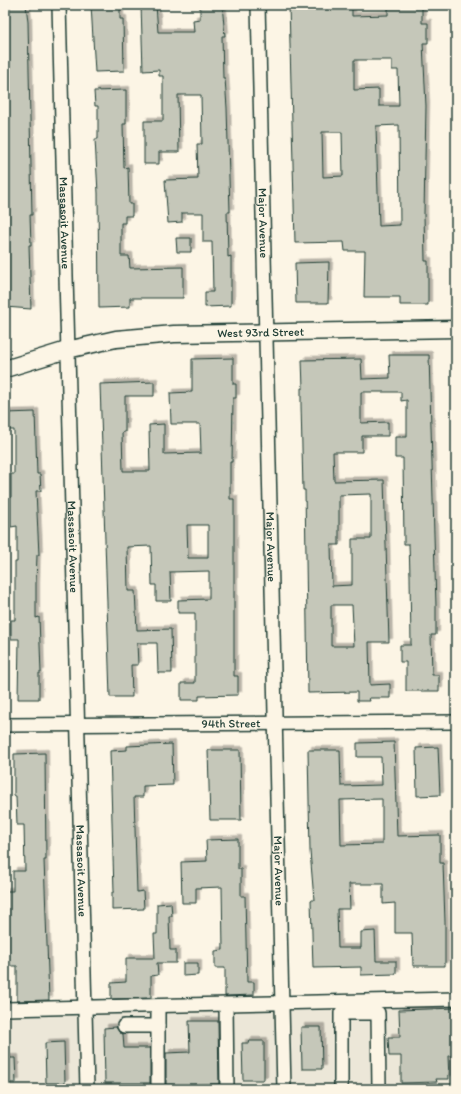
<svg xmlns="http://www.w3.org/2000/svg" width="461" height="1094" viewBox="0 0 461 1094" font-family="Itim,sans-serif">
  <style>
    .built { fill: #ece7d8 }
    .building { fill: #c5c7b9; stroke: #1f3d34; fill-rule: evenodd; filter: url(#shadow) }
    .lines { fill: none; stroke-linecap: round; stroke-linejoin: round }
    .minor-casing { stroke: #1f3d34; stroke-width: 16 }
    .major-casing { stroke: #1f3d34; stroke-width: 19 }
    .minor { stroke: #fcf5e5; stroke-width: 13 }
    .major { stroke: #fcf5e5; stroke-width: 16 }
    .labels { text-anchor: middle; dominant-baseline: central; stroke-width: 3; stroke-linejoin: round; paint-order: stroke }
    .street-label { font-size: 12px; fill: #1f3d34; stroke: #fcf5e5 }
  </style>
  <defs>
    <filter id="shadow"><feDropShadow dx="3.5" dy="-3.5" stdDeviation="0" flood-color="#0004"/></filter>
  </defs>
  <rect width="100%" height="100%" fill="#fcf5e5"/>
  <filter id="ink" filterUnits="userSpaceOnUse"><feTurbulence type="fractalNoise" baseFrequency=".025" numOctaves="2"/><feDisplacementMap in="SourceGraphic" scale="8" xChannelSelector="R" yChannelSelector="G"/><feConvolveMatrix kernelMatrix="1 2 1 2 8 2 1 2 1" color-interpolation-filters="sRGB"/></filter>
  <g filter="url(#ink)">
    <!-- built -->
    <polygon class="built" points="456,1002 456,1089 5,1089 5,1005"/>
    <!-- building -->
    <g class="building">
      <polygon points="5,5 26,5 28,22 32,215 30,215 31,245 29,245 31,309 5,307"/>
      <polygon points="91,5 120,5 120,19 123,19 124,71 95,72"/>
      <polygon points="141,5 156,5 158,32 194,32 193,20 200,19 200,5 222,5 225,36 222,36 223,78 225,78 227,108 230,212 227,212 228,257 231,256 231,306 205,307 205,292 213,292 212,242 203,242 203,213 182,213 182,222 168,223 165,180 198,179 197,144 202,144 201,95 178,95 179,152 159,152 159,164 144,164 144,121 163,121 163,76 159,76 159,70 143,71"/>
      <path d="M289,5H352V16L388,15V5H422V23H428V43H423L426,106L424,214L425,261H428V305H400V297H364L365,251H345L344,242L295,243ZM354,60H392V70H398L399,106H379V89L354,90ZM399,125L400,225L379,226L376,126ZM322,132H342L343,176L323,177Z"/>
      <polygon points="126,90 126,124 123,124 124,168 128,167 129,204 132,204 132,216 125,216 125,223 121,223 121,256 129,256 130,268 183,267 183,298 130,298 130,307 99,308 98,193 95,139 98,139 98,106 95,106 94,91"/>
      <polygon points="176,238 191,238 191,252 177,252"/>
      <polygon points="329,262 328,303 296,303 295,263"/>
      <path d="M389,355H429L436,606V635H431L432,675H439V691H406V662H400V645H411L410,576L409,544H404L403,458H395V437H407V400L401,401V392H361V423L388,422V436H362V452H333L334,481L384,480L389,642H369L370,685L390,684V698H369L370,701H357V692L308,693L305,490H303L301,405V388H303L302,360L361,359L362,379L390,378ZM371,494V539H352V585L332,586L331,545H339V495ZM331,605H352L354,646H331Z"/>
      <path d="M233,358V384H236V398H233L232,462H230V499H234V676H238V695L199,696V700H181V683H195V613H178V600L209,599V571L170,572L171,601H156V585H152L151,546L127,547L128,591H135L137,630L171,629L172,673H158L157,643H137L138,665H131L132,697H110L100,384L154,382V396H125V432H122L123,471H150L149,425L164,424V454L201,453L200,424H171L170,393L192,392V359ZM187,525H208V558H188Z"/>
      <polygon points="35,412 37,474 40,474 41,491 36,491 39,555 37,555 36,584 36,618 39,617 41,673 39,673 39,699 18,699 19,639 11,639 11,620 15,620 15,562 17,562 17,526 11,527 11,474 14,474 14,430 6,430 6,413"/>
      <path d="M394,742L397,836L440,835V863H443L445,922V966H413L412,933H395V903L383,904V884H349L350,909H337L338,948H361V932L375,931L376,961H396V974L361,975V967L313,968L311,900H314L310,851L308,750H340L341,786L382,785L381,757H357V743ZM382,799V844L341,845L340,800Z"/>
      <polygon points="172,744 173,785 143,786 143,797 134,797 137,892 143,891 144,909 112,910 112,892 114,892 110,751 127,750 127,746"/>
      <polygon points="438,747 440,795 417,796 416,748"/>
      <polygon points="208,750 240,750 241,820 210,820"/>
      <polygon points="45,753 46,860 44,860 49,1000 17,1001 17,966 5,966 5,891 13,891 13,871 25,871 24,825 17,825 16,796 14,796 14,754"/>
      <polygon points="238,839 238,869 241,869 241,896 245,896 247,982 254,982 254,995 225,996 225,968 215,968 215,951 223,950 222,887 196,888 196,903 182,903 181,862 207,861 206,840"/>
      <polygon points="171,903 172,916 169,916 170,950 176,950 176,963 157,963 158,975 151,976 151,998 111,999 111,983 126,982 126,958 155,958 154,934 157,934 157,904"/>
      <polygon points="183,963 198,963 198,975 183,976"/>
      <polygon points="456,1008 456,1056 448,1056 449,1079 436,1079 437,1082 401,1083 401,1056 389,1056 388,1037 400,1037 399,1010"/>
      <polygon points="189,1021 218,1021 219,1084 166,1085 166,1053 190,1052"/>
      <polygon points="116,1027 120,1033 123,1034 124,1048 150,1048 150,1083 105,1083 104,1028"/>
      <polygon points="301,1027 321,1027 322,1069 302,1069"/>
      <polygon points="248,1041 264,1041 264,1080 243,1080 242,1043 249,1043"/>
      <polygon points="64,1042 65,1083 46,1083 45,1043"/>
      <polygon points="5,1058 15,1058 16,1083 5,1083"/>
    </g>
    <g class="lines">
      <!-- minor casing -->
      <g class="minor-casing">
        <g id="minor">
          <path id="s1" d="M59,5L87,1089"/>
          <path id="s2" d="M258,5L284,1089"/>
          <path id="s3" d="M5,725L456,722"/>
          <polyline points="226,1005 227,1089"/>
          <polyline points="158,1006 158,1089"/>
          <polyline points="5,1009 456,999"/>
          <polyline points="124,1026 158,1026"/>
          <polyline points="341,1089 341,1013 378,1013 379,1089"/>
        </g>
      </g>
      <!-- major casing -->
      <g class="major-casing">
        <g id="major">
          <path id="s4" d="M5,369L67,350L116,339L174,334L456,329"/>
        </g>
      </g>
      <!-- minor -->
      <use href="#minor" class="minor"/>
      <!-- major -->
      <use href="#major" class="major"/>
    </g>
  </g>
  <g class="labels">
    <!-- street labels -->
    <g class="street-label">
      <text stroke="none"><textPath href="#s1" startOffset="218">Massasoit Avenue</textPath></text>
      <text stroke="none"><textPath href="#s2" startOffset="218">Major Avenue</textPath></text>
      <text stroke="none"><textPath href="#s4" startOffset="260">West 93rd Street</textPath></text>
      <text stroke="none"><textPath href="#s1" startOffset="542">Massasoit Avenue</textPath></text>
      <text stroke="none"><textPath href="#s2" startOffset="542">Major Avenue</textPath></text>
      <text stroke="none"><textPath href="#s3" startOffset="226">94th Street</textPath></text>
      <text stroke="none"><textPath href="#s1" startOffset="866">Massasoit Avenue</textPath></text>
      <text stroke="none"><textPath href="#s2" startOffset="866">Major Avenue</textPath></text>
    </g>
  </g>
  <!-- margin -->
  <rect width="461" height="1094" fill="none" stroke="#fcf5e5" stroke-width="20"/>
  <rect x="10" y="10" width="441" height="1074" fill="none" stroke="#1f3d34" stroke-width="1.5" filter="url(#ink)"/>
</svg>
